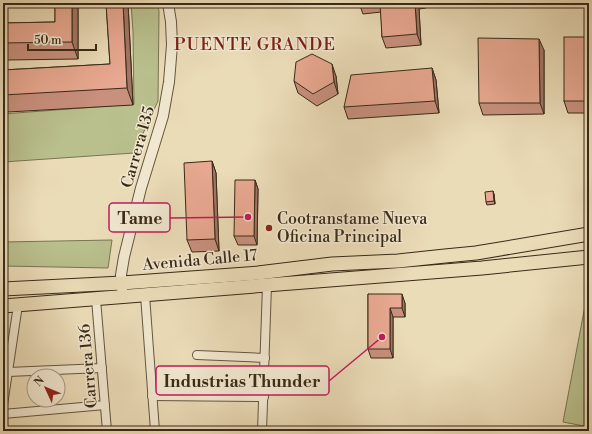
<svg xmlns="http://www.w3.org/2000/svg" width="592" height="434" viewBox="0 0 592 434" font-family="'Libre Bodoni',serif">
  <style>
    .green { fill: #b9c08d; stroke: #787552 }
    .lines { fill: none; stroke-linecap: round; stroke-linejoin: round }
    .minor-casing { stroke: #65563f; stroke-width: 10 }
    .tertiary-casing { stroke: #65563f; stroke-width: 12 }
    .primary-casing { stroke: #382a17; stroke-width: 15 }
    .minor { stroke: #f2e8d1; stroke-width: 8 }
    .tertiary { stroke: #f2e8d1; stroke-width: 10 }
    .primary { stroke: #ebdcb8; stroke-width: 13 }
    .wall { fill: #c8907d; stroke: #382a17 }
    .shaded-wall { fill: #a27666; stroke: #382a17 }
    .building { fill: #e8a891; stroke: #382a17 }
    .poi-dot { fill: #8f2418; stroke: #f2e8d1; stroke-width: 1.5 }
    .labels { text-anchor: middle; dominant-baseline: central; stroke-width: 3; stroke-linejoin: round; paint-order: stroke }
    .street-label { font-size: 16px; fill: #382a17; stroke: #f2e8d1 }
    .poi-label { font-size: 16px; fill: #382a17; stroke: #f2e8d1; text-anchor: start }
    .neighbourhood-label { font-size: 17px; letter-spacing: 1px; fill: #7a1f14; stroke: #f2e8d1 }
    .leader { fill: none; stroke: #c2185b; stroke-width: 1.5 }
    .callout-dot { fill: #c2185b; stroke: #f2e8d1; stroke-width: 1.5 }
    .callout { fill: #f2e8d1; stroke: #c2185b; stroke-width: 1.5 }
    .callout-label { font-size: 17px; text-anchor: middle; font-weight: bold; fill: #382a17 }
  </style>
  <rect width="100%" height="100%" fill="#ebdcb8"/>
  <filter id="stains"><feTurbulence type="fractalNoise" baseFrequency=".005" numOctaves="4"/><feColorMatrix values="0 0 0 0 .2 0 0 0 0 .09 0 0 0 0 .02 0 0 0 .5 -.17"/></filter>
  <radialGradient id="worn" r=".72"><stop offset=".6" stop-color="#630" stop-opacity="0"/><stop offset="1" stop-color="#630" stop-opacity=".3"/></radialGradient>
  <!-- green -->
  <g class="green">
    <polygon points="131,3 157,3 159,11 158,101 134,153 3,162 3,114 134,104 133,32"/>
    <polygon points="112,240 108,268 3,266 3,242"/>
    <polygon points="588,290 589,290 589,427 563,422"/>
  </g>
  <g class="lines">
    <!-- minor casing -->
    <g class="minor-casing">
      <g id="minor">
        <polyline points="145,295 155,431"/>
        <polyline points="96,299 107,431"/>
        <polyline points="197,355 265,358"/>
        <polyline points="8,372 102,368"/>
        <polyline points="152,396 264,397"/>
        <polyline points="3,405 18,305"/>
        <polyline points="3,414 105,405"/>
        <polyline points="262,431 267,285"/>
      </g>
    </g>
    <!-- tertiary casing -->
    <g class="tertiary-casing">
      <polyline id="tertiary" points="122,289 121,275 124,257 141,188 163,116 169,82 172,45 171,22 168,3"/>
    </g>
    <!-- primary casing -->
    <g class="primary-casing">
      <g id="primary">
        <polyline points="3,289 122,283 258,273 332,264 398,261 445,256 476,253 589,234"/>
        <polyline points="3,306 482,268 589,257"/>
      </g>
    </g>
    <!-- minor -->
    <use href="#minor" class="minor"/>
    <!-- tertiary -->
    <use href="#tertiary" class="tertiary"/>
    <!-- primary -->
    <use href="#primary" class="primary"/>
  </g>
  <!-- wall -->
  <g class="wall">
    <polygon points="55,3 78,3 78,59 6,60 3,51 3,23 55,22"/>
    <polygon points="106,3 128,3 133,105 8,112 3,99 3,70 110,64"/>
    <polygon points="359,3 426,3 426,8 419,9 421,45 386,48 382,37 381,12 363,14"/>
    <polygon points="589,37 589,113 568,113 564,101"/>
    <polygon points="544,50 544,114 483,115 479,103"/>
    <polygon points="432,68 436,80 439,113 348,119 344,107"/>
    <polygon points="336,76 338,94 317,106 298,93 294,81"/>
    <polygon points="212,161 216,173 219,251 192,252 187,240"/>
    <polygon points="255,180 258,189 257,245 238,245 234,236"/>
    <polygon points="494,194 495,204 487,205 486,202"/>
    <polygon points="368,294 405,303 405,317 393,317 393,358 371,358 368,349"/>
  </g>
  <!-- shaded-wall -->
  <g class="shaded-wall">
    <polygon points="72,3 78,3 78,59 72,42"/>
    <polygon points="123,3 128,3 133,105 127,88"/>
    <polygon points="415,3 417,3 419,9 421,45 417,34"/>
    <polygon points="539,39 544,50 544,114 540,103"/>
    <polygon points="332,64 336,76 338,94 334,82"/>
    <polygon points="432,68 436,80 439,113 435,101"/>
    <polygon points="212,161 216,173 219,251 215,239"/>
    <polygon points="255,180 258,189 257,245 254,236"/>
    <polygon points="493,191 494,194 495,204 494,201"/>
    <polygon points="402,294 405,303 405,317 402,308"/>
    <polygon points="390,308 393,317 393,358 390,349"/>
  </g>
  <!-- building -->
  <g class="building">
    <polygon points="55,3 72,3 72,42 3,43 3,23 55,22"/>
    <polygon points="106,3 123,3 127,88 3,95 3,70 110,64"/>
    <polygon points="380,3 415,3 417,34 382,37"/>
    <rect x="564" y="37" width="25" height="64"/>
    <polygon points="478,38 539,39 540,103 479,103"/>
    <polygon points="312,54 332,64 334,82 313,94 294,81 296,62"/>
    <polygon points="432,68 435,101 344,107 351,75"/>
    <polygon points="212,161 215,239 187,240 184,163"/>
    <polygon points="235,180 255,180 254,236 234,236"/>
    <polygon points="493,191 494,201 486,202 485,192"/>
    <polygon points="368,294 402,294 402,308 390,308 390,349 368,349"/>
  </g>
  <!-- markers -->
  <circle class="poi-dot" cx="269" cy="228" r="4"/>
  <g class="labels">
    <!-- street labels -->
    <g class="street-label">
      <text transform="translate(138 147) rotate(-74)">Carrera 135</text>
      <text transform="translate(200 260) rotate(-5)">Avenida Calle 17</text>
      <text transform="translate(88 366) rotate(-95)">Carrera 136</text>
    </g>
    <!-- poi labels -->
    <g class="poi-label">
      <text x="277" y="219">Cootranstame Nueva<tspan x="277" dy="18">Oficina Principal</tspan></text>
    </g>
    <!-- neighbourhood labels -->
    <g class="neighbourhood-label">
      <text x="255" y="45">PUENTE GRANDE</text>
    </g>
  </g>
  <!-- callouts -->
  <path class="leader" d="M248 217L170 218M382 337L329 381"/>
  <g class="callout-dot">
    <circle cx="248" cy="217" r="4"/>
    <circle cx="382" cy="337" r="4"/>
  </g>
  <g class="callout">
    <rect x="109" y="203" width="61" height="29" rx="4"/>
    <rect x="156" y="366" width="173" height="29" rx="4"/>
  </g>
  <g class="callout-label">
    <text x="140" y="224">Tame</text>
    <text x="242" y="387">Industrias Thunder</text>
  </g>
  <!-- margin -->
  <rect width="592" height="434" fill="none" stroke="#ebdcb8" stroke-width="16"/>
  <rect x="4" y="4" width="584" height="426" fill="none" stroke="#382a17" stroke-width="2"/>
  <rect x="8" y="8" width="576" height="418" fill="none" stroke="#382a17"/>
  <!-- north arrow -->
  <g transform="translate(46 388) rotate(314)"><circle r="19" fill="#f2e8d1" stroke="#a89c87"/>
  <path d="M0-3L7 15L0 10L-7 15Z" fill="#8f2418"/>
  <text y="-6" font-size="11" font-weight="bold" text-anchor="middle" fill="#382a17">N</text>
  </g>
  <!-- scale -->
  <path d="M28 44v6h68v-6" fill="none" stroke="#382a17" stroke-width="2"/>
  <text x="34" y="44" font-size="12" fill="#382a17" stroke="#f2e8d1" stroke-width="3" paint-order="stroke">50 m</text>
  <rect width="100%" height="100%" filter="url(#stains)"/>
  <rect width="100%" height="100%" fill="url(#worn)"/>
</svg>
